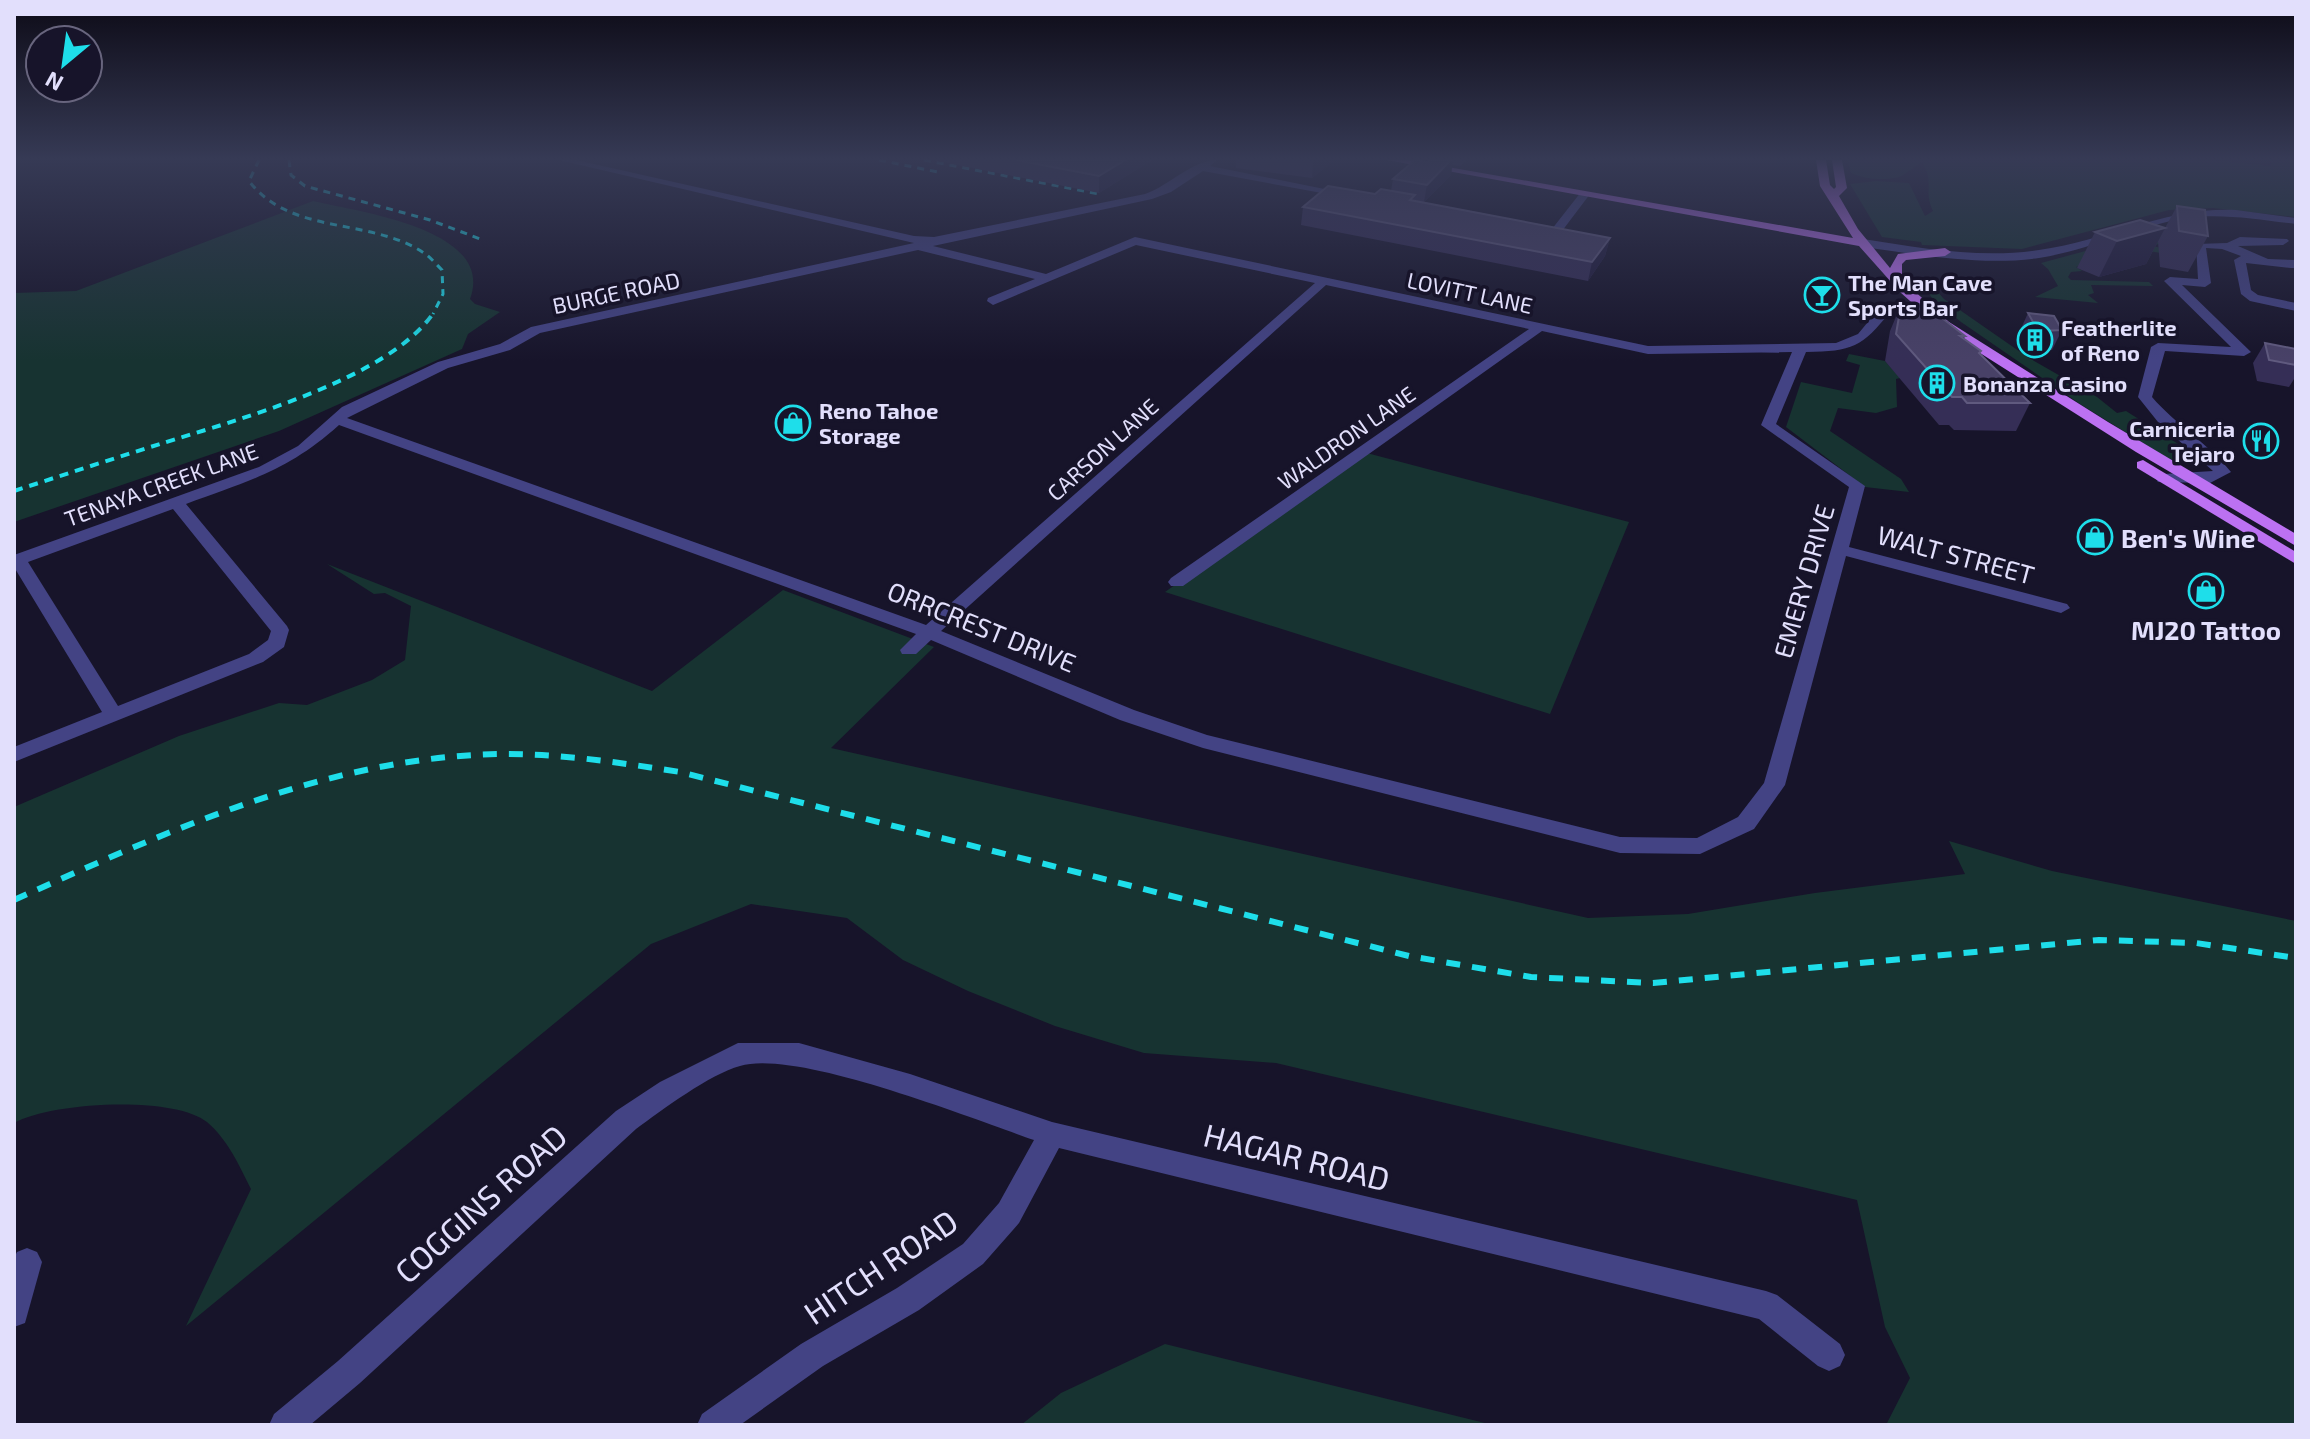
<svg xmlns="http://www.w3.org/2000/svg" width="2310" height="1439" viewBox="0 0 2310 1439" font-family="'Exo 2',sans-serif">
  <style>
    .green { fill: #173331 }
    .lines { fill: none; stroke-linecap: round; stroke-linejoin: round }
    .minor { fill: #434384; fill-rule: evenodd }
    .major { fill: #bc71f2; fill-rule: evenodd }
    .rail-far2 { stroke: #1edeea; stroke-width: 3; stroke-dasharray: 7 6; stroke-linecap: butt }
    .rail-far1 { stroke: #1edeea; stroke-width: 4; stroke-dasharray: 9 7; stroke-linecap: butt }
    .rail { stroke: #1edeea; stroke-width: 6; stroke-dasharray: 14 12; stroke-linecap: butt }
    .wall { fill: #352e56 }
    .shaded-wall { fill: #211c3d }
    .building { fill: #484167; stroke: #605a7f; stroke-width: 2 }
    .labels { text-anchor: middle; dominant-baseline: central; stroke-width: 7; stroke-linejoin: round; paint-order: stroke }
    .far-poi-label { font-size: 22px; font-weight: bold; fill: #e2dffc; stroke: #17142a; text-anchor: start }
    .far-street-label { font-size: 22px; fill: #e2dffc; stroke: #17142a }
    .poi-label { font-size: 26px; font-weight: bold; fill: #e2dffc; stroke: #17142a; text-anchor: start }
    .street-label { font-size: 26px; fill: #e2dffc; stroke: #17142a }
    .near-street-label { font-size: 32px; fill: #e2dffc; stroke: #17142a }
  </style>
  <rect width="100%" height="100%" fill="#17142a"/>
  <!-- green -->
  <g class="green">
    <path d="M1847,160H2213L2271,166L2272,162L2265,160H2296V217L2213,208L2169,210L2022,249L1922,245L1921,242L1882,237L1850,184L1876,181L1909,183L1925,216L1933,211C1923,190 1935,183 1922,162C1915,166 1906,174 1899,177C1885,181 1863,179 1851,173Z"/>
    <path d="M313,201C359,212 496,229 470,299L475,304L500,312L468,334L462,349L279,431L14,522V293L76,291Z"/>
    <polygon points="2178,226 2161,243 2153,246 2165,249 2166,254 2138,249 2076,267 2082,271 2071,272 2068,277 2071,280 2149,282 2153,286 2091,285 2094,293 2088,295 2098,303 2035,297 2058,286 2048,269 2041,263"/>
    <polygon points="1923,285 1934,288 1944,299 2029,358 2097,397 2117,413 2126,411 2202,459 2172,461 2080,404 1961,322 1932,298"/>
    <polygon points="1849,354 1885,361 1900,378 1896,379 1897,407 1876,413 1838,408 1830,431 1901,479 1909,492 1865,487 1786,427 1801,382 1852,393 1860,365 1846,361"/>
    <polygon points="1363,452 1629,522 1550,714 1165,592"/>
    <path d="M327,564L652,691L783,590L934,647L831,748L1588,918L1688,914L1815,893L1965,874L1949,841L2052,871L2296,921V1425H1886L1910,1378L1885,1327L1857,1200L1276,1063L1144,1053L1055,1026L968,991L903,960L847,918L751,904L651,944L186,1326L251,1189C239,1165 228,1140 207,1122C174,1095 50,1102 14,1123V807L179,736L279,703L307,705L372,680L405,660L411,606L385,593L374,594Z"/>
    <polygon points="1165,1344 1493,1425 1021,1425 1061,1393"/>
  </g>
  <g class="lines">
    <!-- minor -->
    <g class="minor">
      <path d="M559,160H576L914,236L934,237L1145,194C1169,186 1192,160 1217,160L1210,166L1354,195L1349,198L1203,171L1171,192L1152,199L933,246L1046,274L1135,237L1648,346L1836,343L1858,334L1882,305L1924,300V306L1891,311C1861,348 1853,351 1806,352L1776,424L1865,486L1849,547L2067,604L2070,608L2061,613L1846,556L1785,785L1754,829L1700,854L1620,853L1203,748L1120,720L931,640L916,654H902L900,650L916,634L339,425C288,471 248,481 186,504L287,626L289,630L284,647L263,662L14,762V747L102,712L14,567V555L259,467L298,446L342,407L438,362L500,344L531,327L914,243ZM1136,245L1315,283L926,625L347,418L448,368L510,350L540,333L918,250L1035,279L988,298L987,301L993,305ZM1326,285L1529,329L1171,578L1168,582L1171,586H1183L1542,331L1648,354L1792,352L1761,425L1849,487L1764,783L1738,817L1697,838L1620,837L1207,735L1134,710L941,631ZM173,509L271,631L268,640L249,654L118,706L28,562Z"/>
      <polygon points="1581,192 1590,194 1559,235 1533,232 1531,230 1537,227 1552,229"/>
      <path d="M2236,210L2296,218V224C2260,220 2223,213 2187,218C2136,226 2090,250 2039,258C1981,266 1921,255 1863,247L1857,243L1863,239C1921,248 1981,259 2039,250C2107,241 2165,207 2236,210Z"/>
      <path d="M2240,237L2287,239L2289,241L2283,245L2238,246L2268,259L2296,260V268H2291L2246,263L2251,290L2258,295L2296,303V311L2250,301L2241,294L2234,260L2241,256L2222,249L2206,248L2211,283L2205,287L2182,285L2251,352L2244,356L2165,351L2152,397C2176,425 2208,443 2231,472L2210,483L2158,482L2156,479L2164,474L2213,471L2158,422L2138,397L2151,347L2158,343L2231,347L2164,281L2170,277L2198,279L2196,244L2227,243Z"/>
      <path d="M738,1043H799L910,1074L1052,1122L1766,1291L1777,1295L1840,1344L1845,1355L1840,1366L1829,1371L1818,1366L1759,1319L1059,1148L1019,1223L983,1264L919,1310L823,1366L740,1425H697L702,1414L801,1344L897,1288L963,1244L999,1203L1034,1140C972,1119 798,1049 740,1066C710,1074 662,1110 636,1129L360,1383L310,1425H269L274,1414L338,1361L616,1111L660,1082Z"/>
      <polygon points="27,1248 37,1252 42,1262 25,1323 14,1327 14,1258 17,1252"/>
    </g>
    <!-- major -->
    <g class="major">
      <polygon points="1387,160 1408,160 1853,238 1820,186 1816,160 1826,160 1830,185 1834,189 1836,187 1832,160 1842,160 1847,188 1839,196 1858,229 1890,268 1898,254 1945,248 1951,252 1945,256 1906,260 1902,264 1902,280 1949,322 2108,422 2296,534 2296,546 2136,452 1939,327 1900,292 1859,246"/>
      <polygon points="2143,460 2296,552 2296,564 2137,468 2137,462"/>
    </g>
    <!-- rail-far2 -->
    <g class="rail-far2">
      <path d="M259,160L249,181C291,236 370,217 424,253C430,257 436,264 442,270L443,294L433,314"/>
      <polyline points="289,160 291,175 305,186 430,220 483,240"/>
      <polyline points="879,160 938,172"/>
      <polyline points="924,160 1099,194"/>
    </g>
    <!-- rail-far1 -->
    <path class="rail-far1" d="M14,491C63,475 112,459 160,444C236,420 390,379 434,312"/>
    <!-- rail -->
    <path class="rail" d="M14,900C168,831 333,755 505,754C565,754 622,763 680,772L1409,956L1531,977L1653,983L2099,940L2196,943L2296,958"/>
  </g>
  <!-- wall -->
  <g class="wall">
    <polygon points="933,160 1152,160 1099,193"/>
    <polygon points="1236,160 1332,160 1332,162 1312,178 1236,168"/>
    <polygon points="1430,160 1467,160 1460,166 1452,165 1451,175 1424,202 1610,238 1605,256 1588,281 1301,225 1303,207 1391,191 1393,179"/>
    <polygon points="2177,206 2208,236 2188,272 2160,267 2158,241"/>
    <polygon points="2165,228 2146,264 2099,277 2077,268 2095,232"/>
    <polygon points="1901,305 1965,336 1964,339 2030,403 2016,431 1954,430 1949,425 1939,425 1885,361 1890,331"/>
    <polygon points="2028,313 2062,330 2052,350 2029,350 2019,333"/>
    <polygon points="2265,343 2296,349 2296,376 2289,387 2257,381 2253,363"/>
  </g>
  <!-- shaded-wall -->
  <g class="shaded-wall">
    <polygon points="1125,160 1152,160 1099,193 1099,176"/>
    <polygon points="1315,160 1332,160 1332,162 1312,178 1313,161"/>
    <polygon points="1451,160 1453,160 1451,175 1424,202 1427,185"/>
    <polygon points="2165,228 2146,264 2099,277 2117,241"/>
    <polygon points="1610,238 1605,256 1588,281 1592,262"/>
  </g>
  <!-- building -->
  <g class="building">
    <polygon points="1016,160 1125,160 1099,176"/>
    <polygon points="1415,160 1428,162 1430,160 1451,160 1427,185 1393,179"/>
    <polygon points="1328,186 1375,194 1381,189 1415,195 1410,200 1610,238 1592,262 1303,207"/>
    <polygon points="2177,206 2205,210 2208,236 2179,231"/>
    <polygon points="2140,220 2165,228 2117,241 2095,232"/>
    <polygon points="1924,304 1965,336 1960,336 1981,351 1979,353 2030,403 1967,403 1962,397 1952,397 1896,334 1901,305"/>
    <polygon points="2028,313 2054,316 2062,330 2038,331"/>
    <polygon points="2265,343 2296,349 2296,365 2269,360"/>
  </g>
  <!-- sky -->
  <linearGradient id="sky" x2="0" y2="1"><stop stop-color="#0d0b17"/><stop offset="0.44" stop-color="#363a55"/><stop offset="1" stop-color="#363a55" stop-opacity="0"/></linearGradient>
  <rect width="2310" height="361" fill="url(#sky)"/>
  <!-- icons -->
  <defs>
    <g id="bar-ring" transform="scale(1.8)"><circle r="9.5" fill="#17142a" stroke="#1edeea" stroke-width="1.5"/><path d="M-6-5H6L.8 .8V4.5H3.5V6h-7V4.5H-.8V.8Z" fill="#1edeea"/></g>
    <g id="building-ring" transform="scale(1.8)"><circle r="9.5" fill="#17142a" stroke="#1edeea" stroke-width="1.5"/><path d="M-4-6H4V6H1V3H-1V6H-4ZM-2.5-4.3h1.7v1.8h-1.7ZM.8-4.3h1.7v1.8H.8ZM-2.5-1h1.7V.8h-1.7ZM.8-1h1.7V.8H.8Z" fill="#1edeea"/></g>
    <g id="shop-ring" transform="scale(1.8)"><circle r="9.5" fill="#17142a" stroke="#1edeea" stroke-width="1.5"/><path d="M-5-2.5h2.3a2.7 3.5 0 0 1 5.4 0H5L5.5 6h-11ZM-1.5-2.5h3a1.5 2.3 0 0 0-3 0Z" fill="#1edeea"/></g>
    <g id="restaurant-ring" transform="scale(1.8)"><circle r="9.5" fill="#17142a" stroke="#1edeea" stroke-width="1.5"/><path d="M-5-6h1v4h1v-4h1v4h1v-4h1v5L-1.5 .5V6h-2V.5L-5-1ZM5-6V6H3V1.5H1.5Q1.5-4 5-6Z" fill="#1edeea"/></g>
  </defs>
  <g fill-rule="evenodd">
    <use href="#bar-ring" x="1822" y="295"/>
    <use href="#building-ring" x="2035" y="340"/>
    <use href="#building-ring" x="1937" y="383"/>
    <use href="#shop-ring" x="793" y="423"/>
    <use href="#restaurant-ring" x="2261" y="441"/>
    <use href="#shop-ring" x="2095" y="537"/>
    <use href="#shop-ring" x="2206" y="591"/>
  </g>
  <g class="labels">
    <!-- far-poi labels -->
    <g class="far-poi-label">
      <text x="1848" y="282">The Man Cave<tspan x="1848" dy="25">Sports Bar</tspan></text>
      <text x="2061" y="327">Featherlite<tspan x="2061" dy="25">of Reno</tspan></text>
      <text x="1963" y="383">Bonanza Casino</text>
      <text x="819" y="410">Reno Tahoe<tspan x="819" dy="25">Storage</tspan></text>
      <text x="2235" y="428" text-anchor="end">Carniceria<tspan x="2235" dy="25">Tejaro</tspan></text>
    </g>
    <!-- far-street labels -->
    <g class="far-street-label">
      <text transform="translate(616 292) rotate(-12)">BURGE ROAD</text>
      <text transform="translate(1470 292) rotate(12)">LOVITT LANE</text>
      <text transform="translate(1346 437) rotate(-35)">WALDRON LANE</text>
      <text transform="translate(1102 449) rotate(-42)">CARSON LANE</text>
      <text transform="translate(161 484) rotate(-20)">TENAYA CREEK LANE</text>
    </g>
    <!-- poi labels -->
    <g class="poi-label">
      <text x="2121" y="537">Ben's Wine</text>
      <text x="2206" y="629" text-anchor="middle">MJ20 Tattoo</text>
    </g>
    <!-- street labels -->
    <g class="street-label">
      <text transform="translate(1956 554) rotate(15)">WALT STREET</text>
      <text transform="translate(1803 581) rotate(-74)">EMERY DRIVE</text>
      <text transform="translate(982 626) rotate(22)">ORRCREST DRIVE</text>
    </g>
    <!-- near-street labels -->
    <g class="near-street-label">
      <text transform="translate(1297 1156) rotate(14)">HAGAR ROAD</text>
      <text transform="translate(480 1203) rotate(-42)">COGGINS ROAD</text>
      <text transform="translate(880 1266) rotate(-34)">HITCH ROAD</text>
    </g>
  </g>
  <!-- border -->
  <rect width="2310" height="1439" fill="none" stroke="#e2dffc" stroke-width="32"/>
  <!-- north arrow -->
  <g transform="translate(64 64) rotate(209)"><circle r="38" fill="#17142a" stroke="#68657e" stroke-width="2"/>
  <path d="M0-6L14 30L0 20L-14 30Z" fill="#1edeea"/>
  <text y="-12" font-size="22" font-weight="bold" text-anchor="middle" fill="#e2dffc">N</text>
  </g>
</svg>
